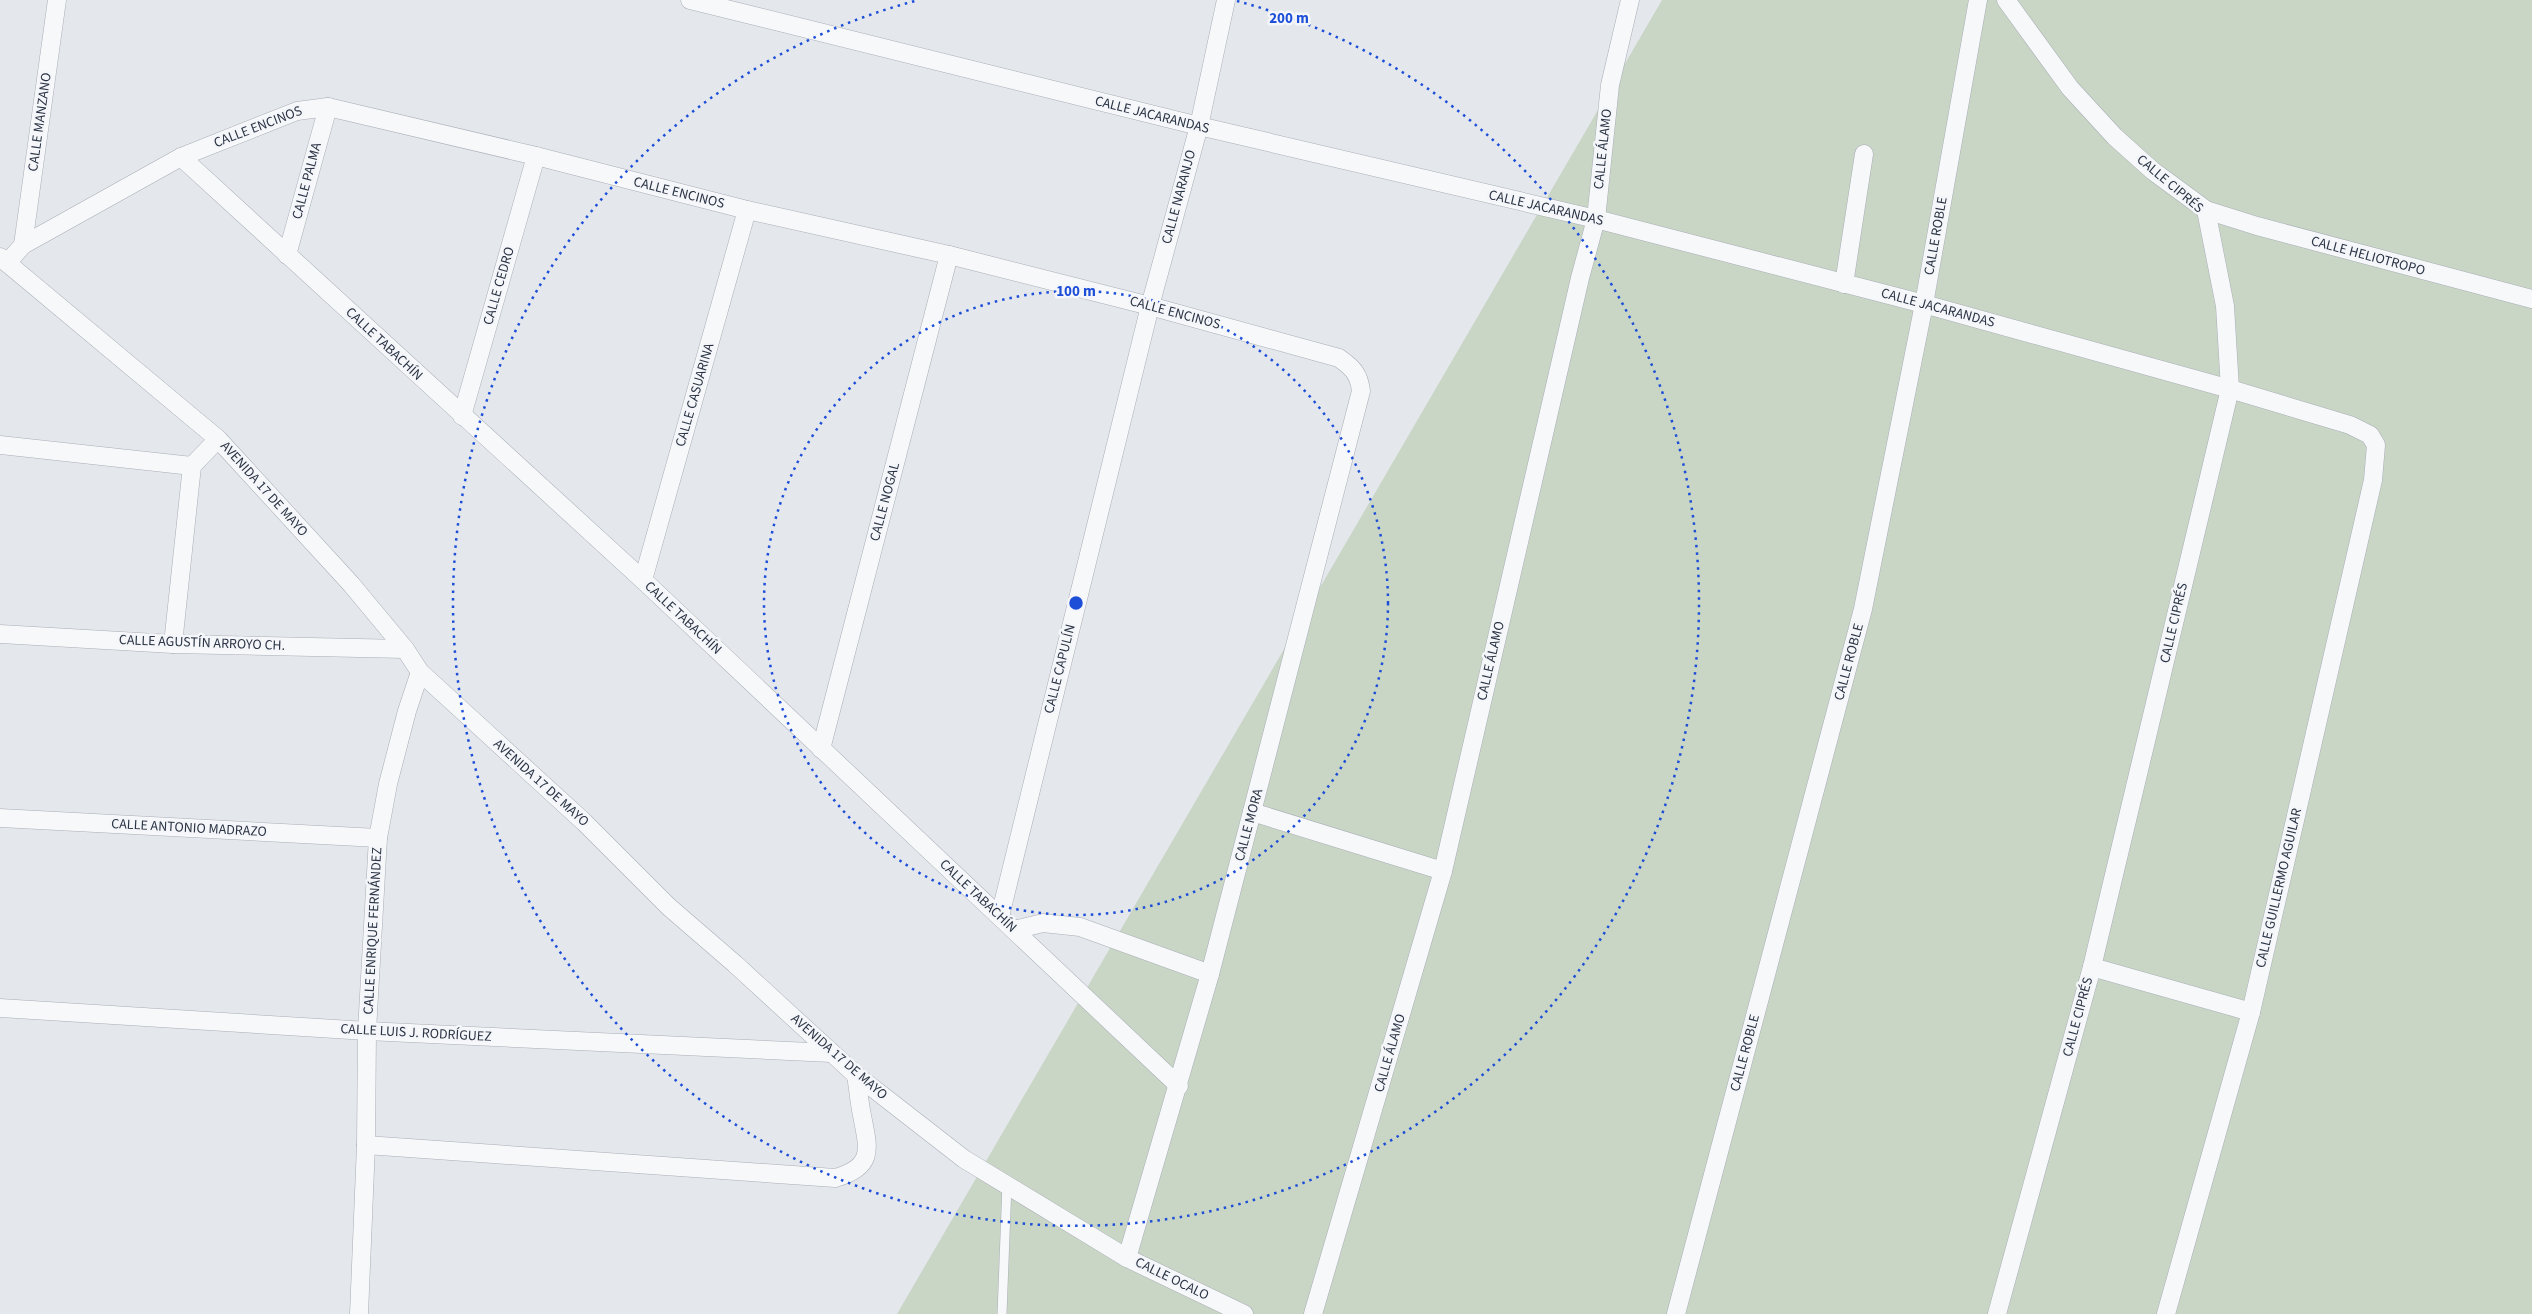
<svg xmlns="http://www.w3.org/2000/svg" width="2532" height="1314" viewBox="0 0 2532 1314" font-family="'Source Sans 3',sans-serif">
  <style>
    .green { fill: #c9d6c5 }
    .lines { fill: none; stroke-linecap: round; stroke-linejoin: round }
    .lane-casing { stroke: #a9aeb7; stroke-width: 10 }
    .street-casing { stroke: #a9aeb7; stroke-width: 19 }
    .lane { stroke: #f7f8fa; stroke-width: 9 }
    .street { stroke: #f7f8fa; stroke-width: 18 }
    .ring { fill: none; stroke: #1d4ed8; stroke-width: 2.5; stroke-dasharray: 2.5 5 }
    .labels { text-anchor: middle; dominant-baseline: central; stroke-width: 5; stroke-linejoin: round; paint-order: stroke }
    .street-label { font-size: 14px; fill: #2b3445; stroke: #f4f6f9 }
    .centre { fill: #1d4ed8; stroke: #f4f6f9; stroke-width: 2.5 }
    .ring-label { font-size: 15px; text-anchor: middle; font-weight: bold; fill: #1d4ed8; stroke: #f4f6f9; stroke-width: 5; stroke-linejoin: round; paint-order: stroke }
  </style>
  <rect width="100%" height="100%" fill="#e4e7ec"/>
  <!-- green -->
  <polygon class="green" points="1662,0 2532,0 2532,1314 897,1314"/>
  <g class="lines">
    <!-- lane casing -->
    <g class="lane-casing">
      <polyline id="lane" points="1002,1314 1007,1184"/>
    </g>
    <!-- street casing -->
    <g class="street-casing">
      <g id="street">
        <polyline points="690,0 1199,126 1596,219 1924,304 2230,389 2350,425 2370,435 2376,445 2373,480 2251,1012 2166,1314"/>
        <polyline points="2006,0 2070,88 2115,137 2153,171 2206,210 2257,226 2532,299"/>
        <polyline points="181,157 643,580 1179,1086"/>
        <polyline points="23,245 57,0"/>
        <polyline points="287,255 328,107"/>
        <polyline points="0,257 218,439 351,584 405,649 420,672 584,822 669,907 735,964 856,1075 964,1159 1127,1258 1244,1314"/>
        <path d="M7,263L23,245L181,157L297,111L328,107L536,156L747,210L949,255L1150,306L1339,358C1353,368 1359,374 1361,391L1210,974L1127,1258"/>
        <polyline points="1844,284 1864,154"/>
        <polyline points="462,416 536,156"/>
        <polyline points="0,445 192,466 218,439"/>
        <polyline points="643,580 747,210"/>
        <polyline points="0,634 173,644 405,649"/>
        <polyline points="173,644 192,466"/>
        <polyline points="821,749 949,255"/>
        <polyline points="1252,812 1443,871"/>
        <polyline points="0,818 378,838"/>
        <polyline points="1000,916 1150,306 1199,126 1226,0"/>
        <polyline points="1014,930 1043,923 1080,927 1210,974"/>
        <polyline points="2092,967 2251,1012"/>
        <polyline points="0,1008 367,1031 832,1053"/>
        <path d="M366,1145L835,1178C878,1166 867,1145 861,1110C859,1099 858,1087 856,1075"/>
        <polyline points="359,1314 366,1145 367,1031 378,838 388,784 407,711 420,672"/>
        <polyline points="1313,1314 1443,871 1580,278 1596,219 1610,85 1630,0"/>
        <polyline points="1676,1314 1863,609 1924,304 1978,0"/>
        <polyline points="1997,1314 2092,967 2230,389 2225,306 2206,210"/>
      </g>
    </g>
    <!-- lane -->
    <use href="#lane" class="lane"/>
    <!-- street -->
    <use href="#street" class="street"/>
  </g>
  <!-- distance rings -->
  <g class="ring">
    <circle cx="1076" cy="603" r="312"/>
    <path d="M1237 1A623 623 0 1 1 915 1"/>
  </g>
  <g class="labels">
    <!-- street labels -->
    <g class="street-label">
      <text transform="translate(1152 115) rotate(14)">CALLE JACARANDAS</text>
      <text transform="translate(40 122) rotate(-82)">CALLE MANZANO</text>
      <text transform="translate(258 127) rotate(-21)">CALLE ENCINOS</text>
      <text transform="translate(1603 149) rotate(-84)">CALLE ÁLAMO</text>
      <text transform="translate(307 181) rotate(-75)">CALLE PALMA</text>
      <text transform="translate(2170 184) rotate(40)">CALLE CIPRÉS</text>
      <text transform="translate(679 193) rotate(14)">CALLE ENCINOS</text>
      <text transform="translate(1179 197) rotate(-75)">CALLE NARANJO</text>
      <text transform="translate(1546 208) rotate(13)">CALLE JACARANDAS</text>
      <text transform="translate(1936 236) rotate(-80)">CALLE ROBLE</text>
      <text transform="translate(2368 256) rotate(15)">CALLE HELIOTROPO</text>
      <text transform="translate(499 286) rotate(-74)">CALLE CEDRO</text>
      <text transform="translate(1938 308) rotate(15)">CALLE JACARANDAS</text>
      <text transform="translate(1175 313) rotate(15)">CALLE ENCINOS</text>
      <text transform="translate(384 344) rotate(43)">CALLE TABACHÍN</text>
      <text transform="translate(695 395) rotate(-74)">CALLE CASUARINA</text>
      <text transform="translate(264 489) rotate(48)">AVENIDA 17 DE MAYO</text>
      <text transform="translate(885 502) rotate(-75)">CALLE NOGAL</text>
      <text transform="translate(683 618) rotate(43)">CALLE TABACHÍN</text>
      <text transform="translate(2174 623) rotate(-77)">CALLE CIPRÉS</text>
      <text transform="translate(202 643) rotate(2)">CALLE AGUSTÍN ARROYO CH.</text>
      <text transform="translate(1491 661) rotate(-77)">CALLE ÁLAMO</text>
      <text transform="translate(1849 662) rotate(-75)">CALLE ROBLE</text>
      <text transform="translate(1060 669) rotate(-76)">CALLE CAPULÍN</text>
      <text transform="translate(541 783) rotate(42)">AVENIDA 17 DE MAYO</text>
      <text transform="translate(1249 825) rotate(-75)">CALLE MORA</text>
      <text transform="translate(189 828) rotate(3)">CALLE ANTONIO MADRAZO</text>
      <text transform="translate(2279 888) rotate(-77)">CALLE GUILLERMO AGUILAR</text>
      <text transform="translate(978 896) rotate(43)">CALLE TABACHÍN</text>
      <text transform="translate(373 931) rotate(-87)">CALLE ENRIQUE FERNÁNDEZ</text>
      <text transform="translate(2078 1017) rotate(-75)">CALLE CIPRÉS</text>
      <text transform="translate(416 1033) rotate(3)">CALLE LUIS J. RODRÍGUEZ</text>
      <text transform="translate(1390 1053) rotate(-74)">CALLE ÁLAMO</text>
      <text transform="translate(1745 1053) rotate(-75)">CALLE ROBLE</text>
      <text transform="translate(839 1057) rotate(41)">AVENIDA 17 DE MAYO</text>
      <text transform="translate(1172 1279) rotate(26)">CALLE OCALO</text>
    </g>
  </g>
  <circle cx="1076" cy="603" r="8" class="centre"/>
  <g class="ring-label">
    <text x="1289" y="23">200 m</text>
    <text x="1076" y="296">100 m</text>
  </g>
</svg>
